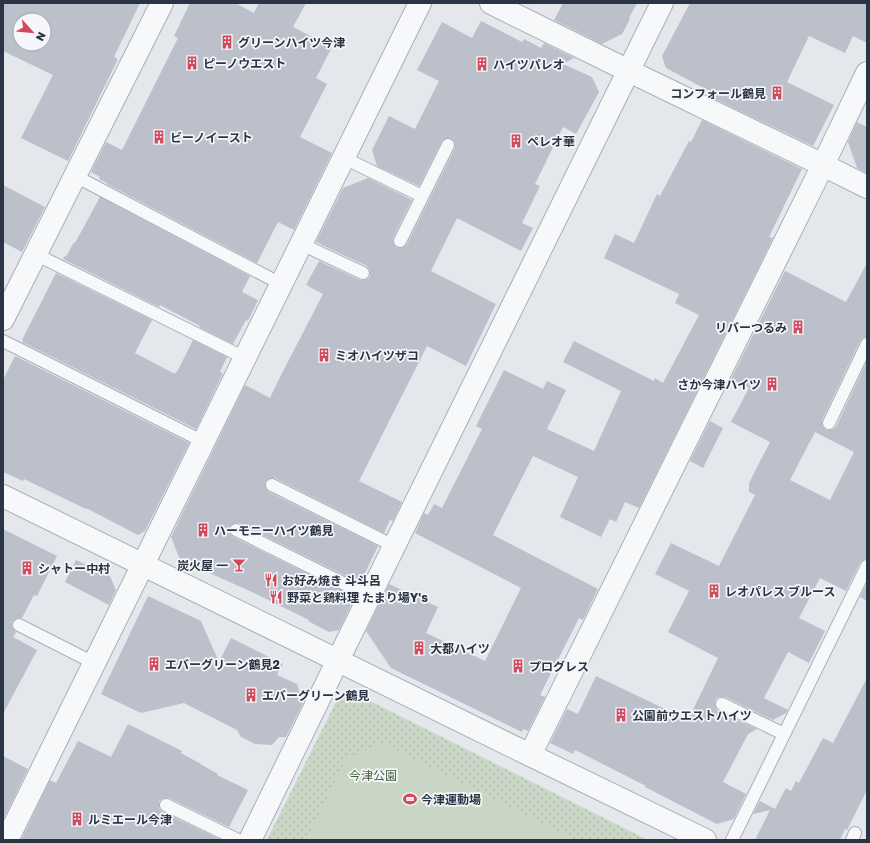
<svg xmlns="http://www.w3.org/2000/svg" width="870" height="843" viewBox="0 0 870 843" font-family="'Golos Text','Noto Sans JP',sans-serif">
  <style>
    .park { fill: url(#park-dots) }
    .pitch { fill: #c9d6c5 }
    .building { fill: #bbc0ca; fill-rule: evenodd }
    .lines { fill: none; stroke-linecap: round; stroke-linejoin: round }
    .service-casing { stroke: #a9aeb7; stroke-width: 14 }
    .minor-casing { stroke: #a9aeb7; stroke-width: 24 }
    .service { stroke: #f7f8fa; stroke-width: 12 }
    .minor { stroke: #f7f8fa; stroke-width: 22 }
    .labels { text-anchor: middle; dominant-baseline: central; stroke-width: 3.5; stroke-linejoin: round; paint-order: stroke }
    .poi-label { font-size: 12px; font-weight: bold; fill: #2b3445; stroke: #f4f6f9; text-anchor: start }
    .park-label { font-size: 12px; fill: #3f6138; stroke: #f4f6f9 }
  </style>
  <defs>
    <pattern id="park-dots" width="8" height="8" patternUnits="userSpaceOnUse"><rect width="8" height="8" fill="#c9d6c5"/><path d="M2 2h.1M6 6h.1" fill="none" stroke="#adb8ab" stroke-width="1.8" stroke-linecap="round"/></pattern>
  </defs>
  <rect width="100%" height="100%" fill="#e4e7ec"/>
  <!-- park -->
  <polygon class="park" points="352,692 648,840 267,840 338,698"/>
  <!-- pitch -->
  <polygon class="pitch" points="383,743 576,840 307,840 346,758"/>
  <!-- building -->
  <g class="building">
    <path d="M3,3H140L114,57L118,59L68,161L21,138L53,75L3,51ZM20,20H44V44H20Z"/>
    <polygon points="190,3 235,3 254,13 259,3 306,3 293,27 332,47 316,78 327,84 300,137 332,153 294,230 278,222 257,263 107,184 107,183 99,179 100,177 91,172 106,142 122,150 178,38 174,36"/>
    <polygon points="563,3 637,3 629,18 630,19 622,34 602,44 554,20"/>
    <polygon points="690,3 867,3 867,43 853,36 845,53 809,36 787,82 834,105 813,146 713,98 715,94 666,68 662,56"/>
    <polygon points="481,21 522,42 524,39 541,48 544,43 574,58 563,64 592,77 599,92 576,134 563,127 535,184 540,186 522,223 533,228 521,251 457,218 431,271 496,304 466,366 427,346 359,481 402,502 393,521 390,520 384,533 275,478 272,478 268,479 265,482 265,485 266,489 269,492 378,546 365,573 367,574 362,584 239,523 236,523 232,524 229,527 229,530 230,534 233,537 355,597 339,630 329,632 308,621 309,620 254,593 203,570 202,572 180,560 171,537 245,385 270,398 278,381 323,294 306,285 319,261 360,280 364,280 367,279 370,277 370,272 369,269 367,266 326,247 316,242 343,188 368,178 412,200 393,238 393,241 394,245 397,248 400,248 404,247 407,244 455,148 455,145 454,141 452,139 448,138 444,139 442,141 419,186 377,166 372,150 389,116 415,129 439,81 417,70 442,22 472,38"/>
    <polygon points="702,120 802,169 769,237 773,238 639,508 625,502 616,522 610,519 601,537 560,517 578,477 533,456 493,535 598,589 583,620 579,618 540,695 545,697 528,731 523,729 522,732 391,668 366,631 389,584 438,607 426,633 485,661 521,588 415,533 424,513 428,515 434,504 442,508 482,429 476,426 504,370 543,389 547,381 566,390 547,429 594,451 621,391 563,362 574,341 654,381 655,378 663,383 699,315 675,303 679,294 604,258 615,234 634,243 657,194 660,196 689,141 691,142"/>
    <polygon points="857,122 867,127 867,173 857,168 848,142"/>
    <polygon points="3,185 45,207 22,252 3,242"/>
    <polygon points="100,197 250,276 242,292 258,300 248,321 246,320 233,344 199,327 200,326 160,305 159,307 63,259 64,256 66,257 74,242 75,243"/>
    <path d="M867,263V337L863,338L860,341L822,420V423L823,427L826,430H830L833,429L836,427L867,361V559L863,560L860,563L846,591L820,578L799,618L825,631L809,663L788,652L764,698L788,710L786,713L773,720L725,697H721L717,698L715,700V705L716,709L718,711L757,729L748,734L723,782L746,794L734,819L717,824L645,787L646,786L575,750L573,754L550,743L567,709L578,714L596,676L688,720L718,658L668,632L689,591L655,574L671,543L719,566L755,495L749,492V483L770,442L731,422L749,388L731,379L785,271L846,302ZM815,432L854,452L830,500L790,480Z"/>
    <polygon points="56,273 152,320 135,353 175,374 176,372 177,372 193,340 227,357 220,372 223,373 196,429 22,342 23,341 22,340"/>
    <polygon points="15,356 189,443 145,531 138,535 86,508 86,509 24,479 23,481 3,472 3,380"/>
    <polygon points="710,421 723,428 703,468 690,461"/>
    <polygon points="3,529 57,556 37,596 34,595 22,618 19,618 15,619 12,622 12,626 13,629 16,632 13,637 37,650 3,714"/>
    <polygon points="76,560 110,576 116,590 109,605 65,582"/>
    <polygon points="867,583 867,601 860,597"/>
    <polygon points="148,596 201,621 219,662 231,638 283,664 277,675 297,684 303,703 286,737 279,737 272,745 255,744 241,737 237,730 184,703 141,713 101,694"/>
    <polygon points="867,678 867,790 847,830 845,829 840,840 755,840 770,810 753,814 760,801 775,809 786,788 791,791 796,781 799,783 823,738 833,743"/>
    <polygon points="128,724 182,751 181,753 201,764 200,764 218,774 217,775 248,790 229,827 169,798 165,798 162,799 159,801 159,806 160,810 163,812 221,840 21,840 50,780 56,783 78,741 111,757"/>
    <polygon points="3,756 28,769 3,820"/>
  </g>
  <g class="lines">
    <!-- service casing -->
    <g class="service-casing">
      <g id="service">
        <polyline points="344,158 422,196"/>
        <polyline points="75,176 281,284"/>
        <polyline points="400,241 448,145"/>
        <polyline points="301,244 363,273"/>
        <polyline points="35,254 245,358"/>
        <polyline points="3,341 204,442"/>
        <polyline points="829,423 867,344"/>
        <polyline points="272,485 394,546"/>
        <polyline points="236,530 369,596"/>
        <polyline points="19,625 94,663"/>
        <polyline points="722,704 784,734"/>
        <polyline points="166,805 238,840"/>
        <polyline points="732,840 867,566"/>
        <polyline points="852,840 855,833"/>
      </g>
    </g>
    <!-- minor casing -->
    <g class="minor-casing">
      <g id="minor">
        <polyline points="491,3 629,71 823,165 867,187"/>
        <polyline points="3,319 162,3"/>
        <polyline points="3,496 530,755 705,840"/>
        <polyline points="530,755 823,165 867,73"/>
        <polyline points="7,840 420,3"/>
        <polyline points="250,840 338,660 662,3"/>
      </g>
    </g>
    <!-- service -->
    <use href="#service" class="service"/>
    <!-- minor -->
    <use href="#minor" class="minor"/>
  </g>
  <!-- icons -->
  <defs>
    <g id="building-bare" transform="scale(1.08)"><path d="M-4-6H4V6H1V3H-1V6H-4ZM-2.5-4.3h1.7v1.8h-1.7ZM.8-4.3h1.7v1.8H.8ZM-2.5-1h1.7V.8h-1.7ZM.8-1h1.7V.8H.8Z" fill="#d1495b" stroke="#f4f6f9" stroke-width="2.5" paint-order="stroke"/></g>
    <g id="bar-bare" transform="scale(1.08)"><path d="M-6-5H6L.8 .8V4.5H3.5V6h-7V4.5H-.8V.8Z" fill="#d1495b" stroke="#f4f6f9" stroke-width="2.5" paint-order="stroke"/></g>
    <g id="restaurant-bare" transform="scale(1.08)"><path d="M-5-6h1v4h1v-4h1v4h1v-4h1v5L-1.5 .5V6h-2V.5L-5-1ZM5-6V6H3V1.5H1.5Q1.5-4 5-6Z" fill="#d1495b" stroke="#f4f6f9" stroke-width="2.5" paint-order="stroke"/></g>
    <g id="stadium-bare" transform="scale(1.08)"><path d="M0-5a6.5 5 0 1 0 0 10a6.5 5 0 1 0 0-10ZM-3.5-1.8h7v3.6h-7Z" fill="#d1495b" stroke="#f4f6f9" stroke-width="2.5" paint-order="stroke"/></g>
  </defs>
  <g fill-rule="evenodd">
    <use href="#building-bare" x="227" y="42"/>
    <use href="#building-bare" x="192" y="63"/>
    <use href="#building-bare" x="482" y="64"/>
    <use href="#building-bare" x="777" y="93"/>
    <use href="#building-bare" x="159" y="137"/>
    <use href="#building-bare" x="516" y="141"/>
    <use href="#building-bare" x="798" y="327"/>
    <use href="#building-bare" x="324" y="355"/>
    <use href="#building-bare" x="772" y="384"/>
    <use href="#building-bare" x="203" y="530"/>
    <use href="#bar-bare" x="239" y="565"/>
    <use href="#building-bare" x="27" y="568"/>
    <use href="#restaurant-bare" x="271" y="580"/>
    <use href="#building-bare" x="714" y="591"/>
    <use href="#restaurant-bare" x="276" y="597"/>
    <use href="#building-bare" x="419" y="648"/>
    <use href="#building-bare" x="154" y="664"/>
    <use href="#building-bare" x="518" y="666"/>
    <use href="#building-bare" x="251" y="695"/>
    <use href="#building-bare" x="621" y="715"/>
    <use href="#stadium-bare" x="410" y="799"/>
    <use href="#building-bare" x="77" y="819"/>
  </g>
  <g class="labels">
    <!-- poi labels -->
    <g class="poi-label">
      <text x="238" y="42">グリーンハイツ今津</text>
      <text x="203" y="63">ピーノウエスト</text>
      <text x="493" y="64">ハイツパレオ</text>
      <text x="766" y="93" text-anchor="end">コンフォール鶴見</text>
      <text x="170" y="137">ビーノイースト</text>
      <text x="527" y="141">ペレオ華</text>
      <text x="787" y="327" text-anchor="end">リバーつるみ</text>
      <text x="335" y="355">ミオハイツザコ</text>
      <text x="761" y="384" text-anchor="end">さか今津ハイツ</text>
      <text x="214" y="530">ハーモニーハイツ鶴見</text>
      <text x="228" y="565" text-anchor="end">炭火屋 一</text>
      <text x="38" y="568">シャトー中村</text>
      <text x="282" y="580">お好み焼き 斗斗呂</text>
      <text x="725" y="591">レオパレス ブルース</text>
      <text x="287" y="597">野菜と鶏料理 たまり場Y's</text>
      <text x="430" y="648">大都ハイツ</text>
      <text x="165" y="664">エバーグリーン鶴見2</text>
      <text x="529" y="666">プログレス</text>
      <text x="262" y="695">エバーグリーン鶴見</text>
      <text x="632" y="715">公園前ウエストハイツ</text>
      <text x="421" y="799">今津運動場</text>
      <text x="88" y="819">ルミエール今津</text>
    </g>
    <!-- park labels -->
    <g class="park-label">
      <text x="373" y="775">今津公園</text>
    </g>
  </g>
  <!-- border -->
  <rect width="870" height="843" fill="none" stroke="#2b3445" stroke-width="8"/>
  <!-- north arrow -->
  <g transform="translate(32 32) rotate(117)"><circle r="19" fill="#f4f6f9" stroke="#a4a8b1"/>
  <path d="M0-3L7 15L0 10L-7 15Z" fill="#d1495b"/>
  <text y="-6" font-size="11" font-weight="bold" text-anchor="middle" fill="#2b3445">N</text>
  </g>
</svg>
